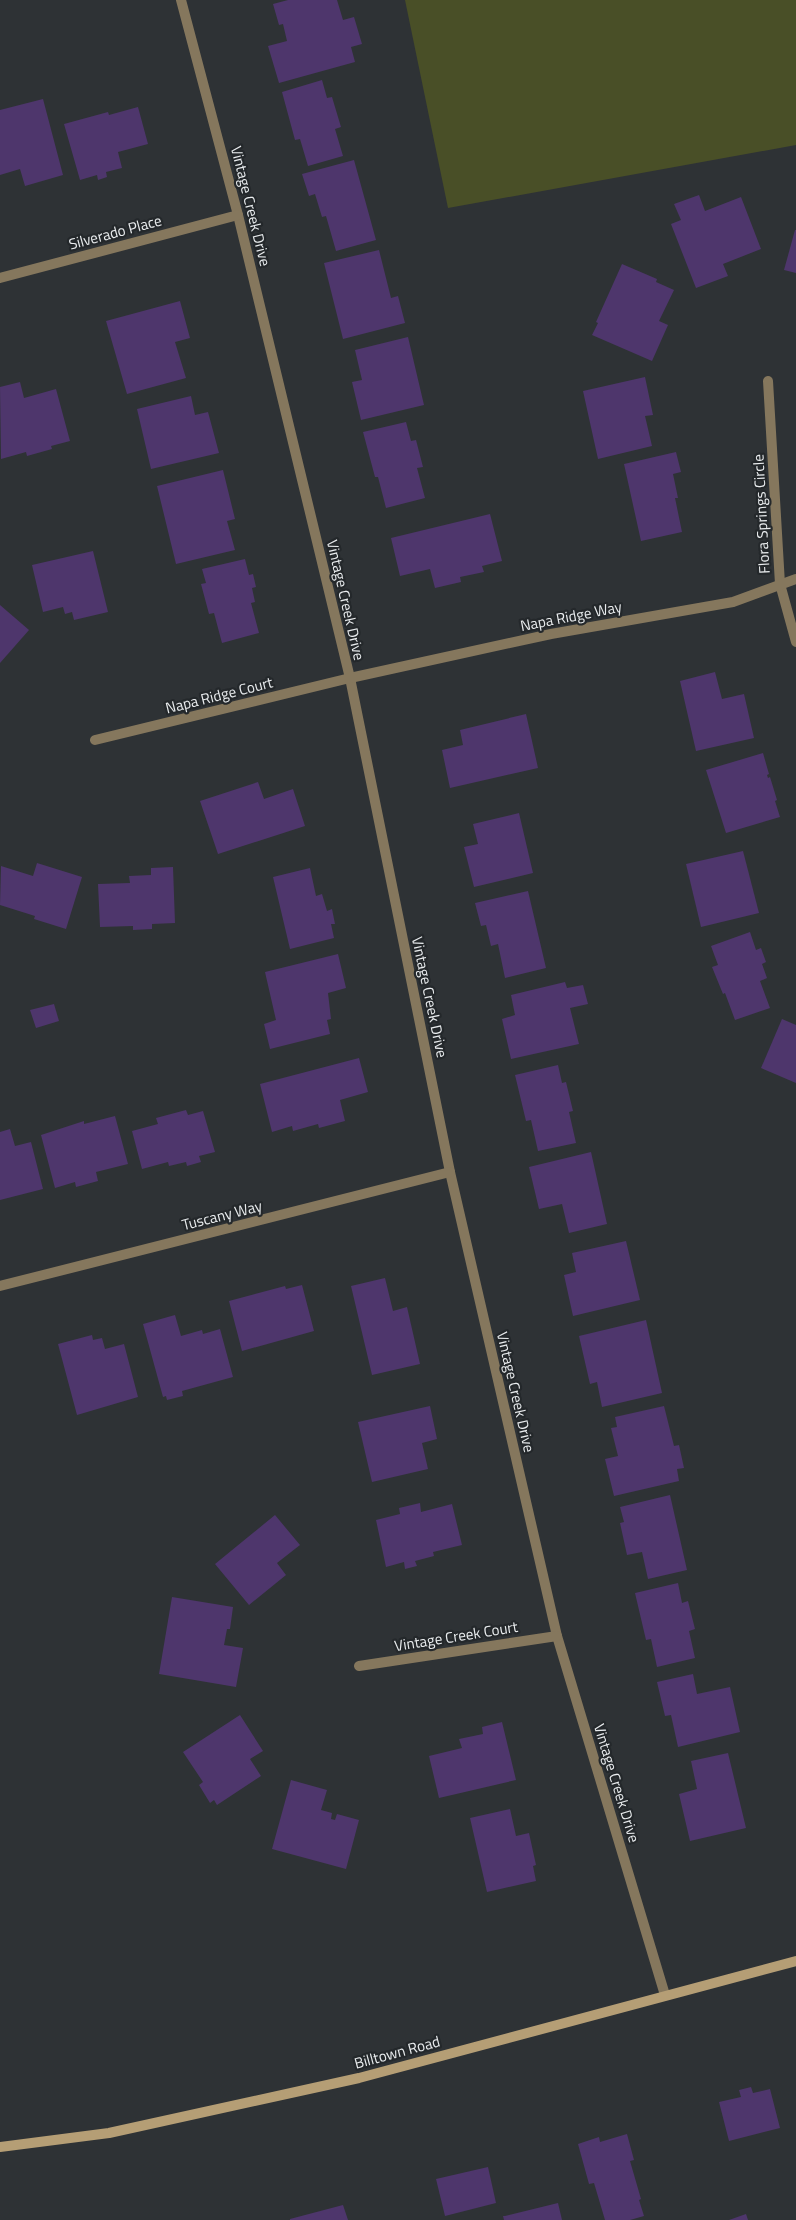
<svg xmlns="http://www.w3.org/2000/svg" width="796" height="2220" viewBox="0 0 796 2220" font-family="'Titillium Web',sans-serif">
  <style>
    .green { fill: #494f27 }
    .building { fill: #4e366c }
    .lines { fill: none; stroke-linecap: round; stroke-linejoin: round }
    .minor { stroke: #85775d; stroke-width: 10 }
    .secondary { stroke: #b59e75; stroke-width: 10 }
    .labels { text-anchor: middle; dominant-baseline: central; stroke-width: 4.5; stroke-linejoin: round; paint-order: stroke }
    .street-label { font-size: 15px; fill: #eaedef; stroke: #24282b }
  </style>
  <rect width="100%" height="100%" fill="#2e3235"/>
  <!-- green -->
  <polygon class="green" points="405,0 796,0 796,145 448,208"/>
  <!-- building -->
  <g class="building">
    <polygon points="288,0 337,0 343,20 354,17 362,44 351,47 355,62 279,83 268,46 287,41 283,24 279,25 273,4"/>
    <polygon points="322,80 327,98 332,97 341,127 335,129 343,156 308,166 300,139 295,140 282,92"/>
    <polygon points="43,99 63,175 25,186 20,169 0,175 0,110"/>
    <polygon points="138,107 148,144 118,152 122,168 106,172 107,177 98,180 97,175 80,180 64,124 108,112 109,115"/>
    <polygon points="354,160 376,240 336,251 326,216 322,217 315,194 309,196 302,174"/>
    <polygon points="699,195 705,211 741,197 761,249 723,264 728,276 696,288 671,224 681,220 674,204"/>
    <polygon points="795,230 796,230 796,273 784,270"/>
    <polygon points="379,250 391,298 398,296 405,323 343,339 324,263"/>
    <polygon points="622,264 657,279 656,282 674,290 659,321 668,325 652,361 592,335 598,323 596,322"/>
    <polygon points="180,301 190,338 175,342 186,378 127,394 106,321"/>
    <polygon points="408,337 424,405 361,420 352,382 362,380 355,350"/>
    <polygon points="645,377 653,415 645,416 652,446 598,459 583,391"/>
    <polygon points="20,382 24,398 56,389 70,441 51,446 52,449 27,456 26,452 1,459 0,387"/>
    <polygon points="191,396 195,415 208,412 219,453 151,469 137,409"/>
    <polygon points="406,422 411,441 416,440 423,467 417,468 425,498 386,508 378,477 375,477 363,432"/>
    <polygon points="676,452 681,472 673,474 678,498 675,498 682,532 641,541 624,464"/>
    <polygon points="223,470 235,519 227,521 235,550 176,564 157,486"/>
    <polygon points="490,514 502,561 482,566 484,572 460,577 461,582 435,588 430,569 400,576 391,538"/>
    <polygon points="93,551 108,612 74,620 72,612 65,614 63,607 43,612 32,565"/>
    <polygon points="245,559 249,575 253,574 256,587 252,588 255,602 251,603 259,633 222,643 214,613 209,614 201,584 206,583 202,569"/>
    <polygon points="0,605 29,630 0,663"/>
    <polygon points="715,672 722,699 744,694 754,738 696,751 680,681"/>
    <polygon points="526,714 538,768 450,788 442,750 463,745 460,730"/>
    <polygon points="763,753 769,774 767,775 768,778 770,777 777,800 775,801 780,817 726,833 706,770"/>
    <polygon points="258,782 264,799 293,789 305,826 218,854 200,801"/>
    <polygon points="519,813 533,873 474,887 464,847 478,844 473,824"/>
    <polygon points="743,851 759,913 701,927 686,864"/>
    <polygon points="37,863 82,877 66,929 34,919 35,916 0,905 1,866 33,876"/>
    <polygon points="173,867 175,923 152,924 152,929 133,930 133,926 100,927 98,884 130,883 129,876 151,875 151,868"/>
    <polygon points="310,868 316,896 322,894 327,911 332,909 335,924 331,924 334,938 290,949 273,877"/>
    <polygon points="528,891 546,968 505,978 498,944 491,946 486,925 481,926 475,903"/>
    <polygon points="750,932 756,950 761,948 766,962 762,964 767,978 760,981 770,1008 735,1020 725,993 723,994 712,967 718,965 711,946"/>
    <polygon points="338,954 346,988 328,993 331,1019 327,1020 330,1034 270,1049 264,1024 276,1020 265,972"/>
    <polygon points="565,982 567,988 583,985 588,1004 570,1008 579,1044 511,1059 502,1019 515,1015 511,995"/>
    <polygon points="54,1004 59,1021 36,1028 30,1010"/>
    <polygon points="782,1019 796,1025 796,1083 761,1068"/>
    <polygon points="359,1058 368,1092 340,1100 345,1121 319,1128 318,1124 293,1131 292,1126 272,1132 260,1084"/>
    <polygon points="558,1065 562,1083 566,1082 573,1111 569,1112 576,1143 538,1151 531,1120 526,1121 515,1075"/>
    <polygon points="186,1110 188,1115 203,1111 215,1152 199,1156 201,1162 187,1166 186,1162 169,1166 168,1162 142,1169 132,1131 158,1124 156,1118"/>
    <polygon points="115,1116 128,1164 96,1172 98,1181 76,1187 75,1182 55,1188 41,1135 84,1121 84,1124"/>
    <polygon points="10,1129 15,1146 31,1142 43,1189 0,1200 0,1132"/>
    <polygon points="591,1152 607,1224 569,1233 562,1204 539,1209 529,1167"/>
    <polygon points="626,1241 640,1300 573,1316 564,1275 576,1272 572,1253"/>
    <polygon points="385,1278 393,1311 407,1307 420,1364 372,1375 351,1286"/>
    <polygon points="302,1285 314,1331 242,1351 229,1301 285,1286 286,1289"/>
    <polygon points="175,1315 181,1336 202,1330 203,1334 220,1329 233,1377 182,1391 183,1396 167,1400 166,1396 163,1397 143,1324"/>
    <polygon points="646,1320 662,1393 602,1407 597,1382 590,1384 579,1336"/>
    <polygon points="92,1335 93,1340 102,1338 105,1349 124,1344 138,1397 77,1415 58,1344"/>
    <polygon points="430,1406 437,1439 422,1443 428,1469 372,1482 358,1422"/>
    <polygon points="664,1406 674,1446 679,1445 684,1468 677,1469 679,1481 614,1496 605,1459 618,1456 611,1428 617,1427 615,1417"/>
    <polygon points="670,1495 687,1570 648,1579 642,1552 627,1555 620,1523 624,1522 620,1507"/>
    <polygon points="420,1503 421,1512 452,1504 462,1545 433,1552 434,1556 415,1561 417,1566 405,1569 404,1562 386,1567 376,1520 400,1514 399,1508"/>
    <polygon points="275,1515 300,1545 277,1563 286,1575 249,1605 215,1564"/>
    <polygon points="678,1583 682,1603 688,1601 695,1629 689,1631 695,1658 657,1667 651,1639 646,1640 635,1593"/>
    <polygon points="172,1597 233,1607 230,1629 227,1629 224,1645 243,1648 236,1687 159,1674"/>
    <polygon points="693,1674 697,1694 730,1687 740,1732 678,1747 671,1715 665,1716 657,1682"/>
    <polygon points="240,1715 263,1751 250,1759 261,1776 217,1805 214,1800 210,1803 199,1785 203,1782 183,1752"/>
    <polygon points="502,1722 516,1780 439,1798 429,1756 462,1748 459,1739 483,1734 482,1727"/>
    <polygon points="728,1753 746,1828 690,1841 679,1794 697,1789 691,1761"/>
    <polygon points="291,1780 327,1790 321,1810 332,1813 331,1819 335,1820 337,1814 359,1820 346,1869 272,1849"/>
    <polygon points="510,1809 516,1836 529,1833 536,1865 533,1866 536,1881 487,1892 470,1818"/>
    <polygon points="751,2087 753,2093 770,2089 780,2128 729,2141 719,2102 741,2097 739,2090"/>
    <polygon points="627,2134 634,2160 630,2161 641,2199 639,2200 644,2216 630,2220 605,2220 594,2183 589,2184 578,2144 599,2137 600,2142"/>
    <polygon points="488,2167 496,2203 445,2216 436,2179"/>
    <polygon points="558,2203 562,2220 504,2220 503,2216 505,2216"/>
    <polygon points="343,2205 348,2220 290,2220 290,2219"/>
    <polygon points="746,2214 748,2220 729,2220"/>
  </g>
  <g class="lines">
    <!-- minor -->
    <g class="minor">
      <polyline points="181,0 238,215 350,678 450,1172 557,1636 665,1995"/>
      <polyline points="0,278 238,215"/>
      <polyline points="768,381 780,584 796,642"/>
      <polyline points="95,740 350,678 551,634 733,602 796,579"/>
      <polyline points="0,1286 450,1172"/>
      <polyline points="359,1666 557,1636"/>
    </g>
    <!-- secondary -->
    <polyline class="secondary" points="0,2147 109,2133 359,2078 796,1961"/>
  </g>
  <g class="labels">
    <!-- street labels -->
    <g class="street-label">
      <text transform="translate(251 206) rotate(76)">Vintage Creek Drive</text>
      <text transform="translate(115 232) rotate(-15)">Silverado Place</text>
      <text transform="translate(761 514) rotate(-93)">Flora Springs Circle</text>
      <text transform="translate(346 600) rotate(77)">Vintage Creek Drive</text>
      <text transform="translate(571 616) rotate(-11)">Napa Ridge Way</text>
      <text transform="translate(219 695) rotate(-14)">Napa Ridge Court</text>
      <text transform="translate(430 997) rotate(78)">Vintage Creek Drive</text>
      <text transform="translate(222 1215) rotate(-14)">Tuscany Way</text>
      <text transform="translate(516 1392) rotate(77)">Vintage Creek Drive</text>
      <text transform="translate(456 1636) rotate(-9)">Vintage Creek Court</text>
      <text transform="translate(617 1783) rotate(73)">Vintage Creek Drive</text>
      <text transform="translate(397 2052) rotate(-15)">Billtown Road</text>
    </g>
  </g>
</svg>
